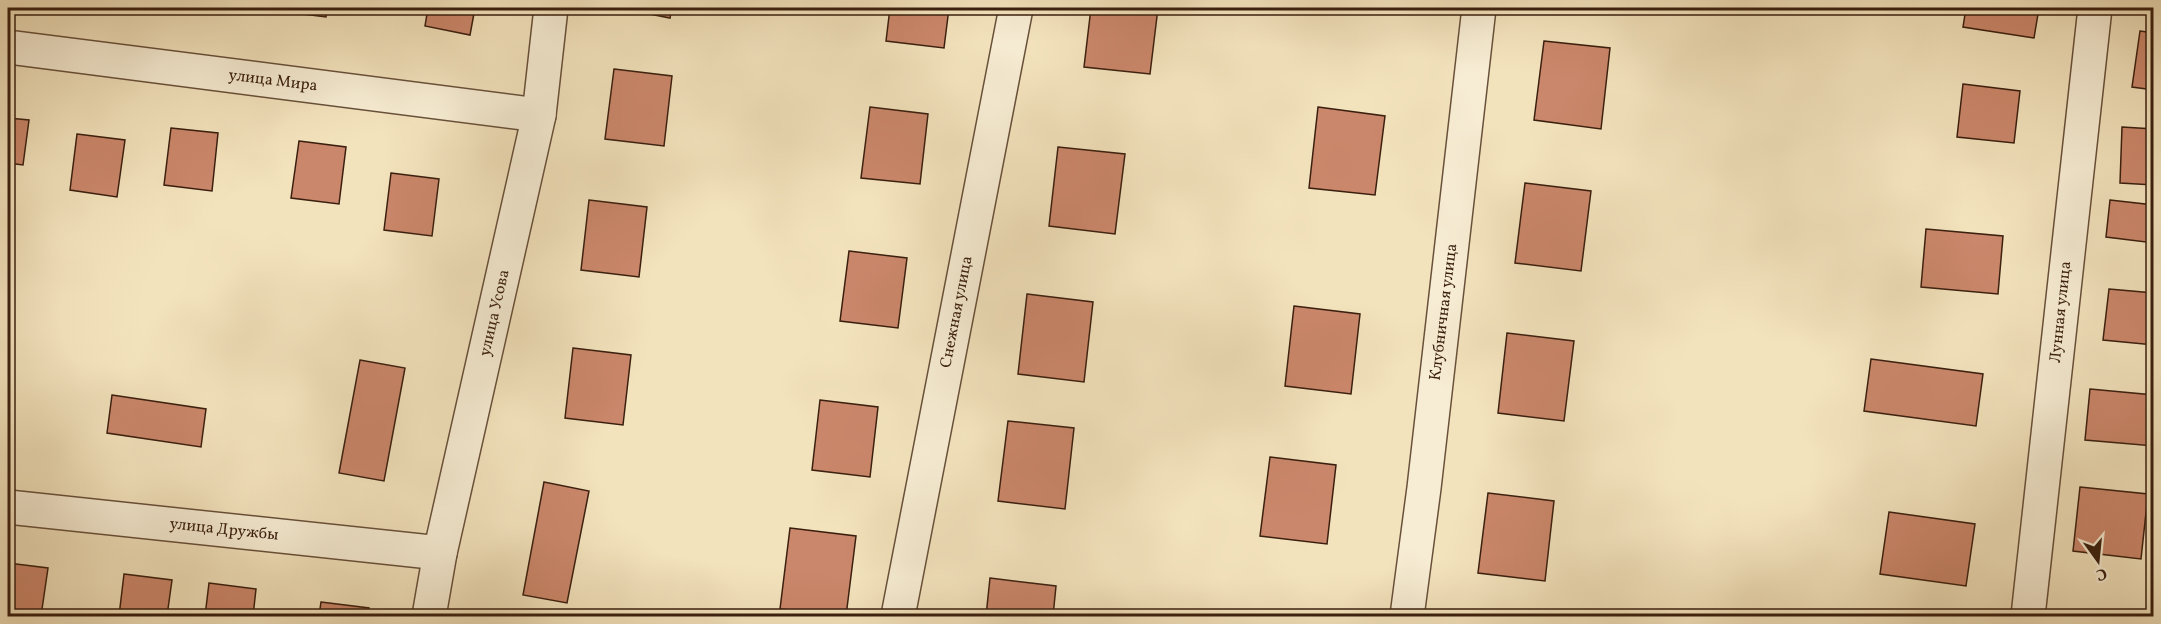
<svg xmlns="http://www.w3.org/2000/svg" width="2161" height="624" viewBox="0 0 2161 624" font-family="Vollkorn,serif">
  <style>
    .building { fill: #cb876b; stroke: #3a1f0f; stroke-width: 1.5 }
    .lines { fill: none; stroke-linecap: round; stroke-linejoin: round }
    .minor-casing { stroke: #68503a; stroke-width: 36 }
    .minor { stroke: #f7edd4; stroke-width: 33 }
    .labels { text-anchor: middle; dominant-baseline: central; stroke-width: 6; stroke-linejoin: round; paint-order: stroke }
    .street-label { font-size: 16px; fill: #3a1f0f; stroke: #f7edd4 }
  </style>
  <rect width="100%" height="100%" fill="#f3e3bd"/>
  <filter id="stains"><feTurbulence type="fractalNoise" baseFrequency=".00333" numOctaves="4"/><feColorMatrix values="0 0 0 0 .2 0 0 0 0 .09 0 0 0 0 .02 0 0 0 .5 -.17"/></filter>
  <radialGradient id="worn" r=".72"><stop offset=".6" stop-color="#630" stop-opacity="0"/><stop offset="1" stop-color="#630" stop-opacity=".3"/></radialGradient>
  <!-- building -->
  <g class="building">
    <polygon points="280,8 327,8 326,17 279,11"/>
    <polygon points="428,8 475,8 470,35 425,26"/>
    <polygon points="626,8 672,8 670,18 625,9"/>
    <polygon points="890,8 949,8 944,48 886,41"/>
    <polygon points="1091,8 1158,8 1150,74 1084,67"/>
    <polygon points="1966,8 2039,8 2034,38 1963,27"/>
    <polygon points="2140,31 2154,33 2154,90 2132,87"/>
    <polygon points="1544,41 1610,48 1601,129 1534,120"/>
    <polygon points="614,69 672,76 664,146 605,139"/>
    <polygon points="1963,84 2020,91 2014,143 1957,137"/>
    <polygon points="870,107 928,114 920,184 861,178"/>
    <polygon points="1318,107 1385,116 1375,195 1309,188"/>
    <polygon points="8,118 29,120 23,165 8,163"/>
    <polygon points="2122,127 2154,129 2154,185 2120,183"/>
    <polygon points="171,128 218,133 212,191 164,185"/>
    <polygon points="77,134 125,140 117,197 70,190"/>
    <polygon points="299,141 346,147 339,204 291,198"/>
    <polygon points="1058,147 1125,154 1115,234 1049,226"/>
    <polygon points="391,173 439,179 432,236 384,230"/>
    <polygon points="1525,183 1591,191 1581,271 1515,263"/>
    <polygon points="589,200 647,207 639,277 581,270"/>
    <polygon points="2110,200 2154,205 2154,243 2106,237"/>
    <polygon points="1926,229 2003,236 1998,294 1921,287"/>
    <polygon points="849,251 907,258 898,328 840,321"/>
    <polygon points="2109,289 2154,293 2154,345 2103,340"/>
    <polygon points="1027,294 1093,302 1084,382 1018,374"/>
    <polygon points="1294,306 1360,314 1351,394 1285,386"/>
    <polygon points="1507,333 1574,341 1564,421 1498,413"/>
    <polygon points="573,348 631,355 623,425 565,418"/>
    <polygon points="1871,359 1983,374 1976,426 1864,411"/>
    <polygon points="360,360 405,368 384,481 339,473"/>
    <polygon points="2090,389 2154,395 2154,446 2085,440"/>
    <polygon points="112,395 206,409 201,447 107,433"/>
    <polygon points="820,400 878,407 870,477 812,470"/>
    <polygon points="1008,421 1074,428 1065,509 998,501"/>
    <polygon points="1270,457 1336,465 1327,544 1260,536"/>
    <polygon points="544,482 589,491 567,603 523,595"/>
    <polygon points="2080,487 2148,494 2141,559 2073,551"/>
    <polygon points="1488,493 1554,501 1545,581 1478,573"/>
    <polygon points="1889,512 1975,524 1966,586 1880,574"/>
    <polygon points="790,528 856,536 846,616 780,609"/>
    <polygon points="8,563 48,568 41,616 8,616"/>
    <polygon points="124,574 172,580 167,616 119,616"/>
    <polygon points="990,578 1056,586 1053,616 986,616"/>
    <polygon points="209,583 256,589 253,616 205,616"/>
    <polygon points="321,602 369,608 368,616 319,616"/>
    <polygon points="1261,611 1302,616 1260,616"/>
  </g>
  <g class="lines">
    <!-- minor casing -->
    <g class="minor-casing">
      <g id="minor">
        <polyline points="8,47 539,115"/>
        <polyline points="8,507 440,553"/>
        <polyline points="429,616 440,553 539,115 551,8"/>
        <polyline points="898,616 1016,8"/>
        <polyline points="1407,616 1424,488 1479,8"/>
        <polyline points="2028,616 2095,8"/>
      </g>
    </g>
    <!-- minor -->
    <use href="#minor" class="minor"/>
  </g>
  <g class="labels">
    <!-- street labels -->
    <g class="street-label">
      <text transform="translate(273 81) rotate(7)">улица Мира</text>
      <text transform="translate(957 312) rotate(-79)">Снежная улица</text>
      <text transform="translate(1444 312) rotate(-83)">Клубничная улица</text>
      <text transform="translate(2061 312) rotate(-84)">Лунная улица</text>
      <text transform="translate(495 313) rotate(-77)">улица Усова</text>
      <text transform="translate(224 530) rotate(6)">улица Дружбы</text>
    </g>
  </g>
  <!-- margin -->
  <rect width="2161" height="624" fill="none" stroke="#f3e3bd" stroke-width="30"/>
  <rect x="9" y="9" width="2143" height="606" fill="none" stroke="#3a1f0f" stroke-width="3"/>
  <rect x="15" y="15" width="2131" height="594" fill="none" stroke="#3a1f0f" stroke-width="1.5"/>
  <!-- north arrow -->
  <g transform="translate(2098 561) rotate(165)" stroke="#f7edd4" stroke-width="4.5" paint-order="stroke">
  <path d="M0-4.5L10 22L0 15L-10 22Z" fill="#3a1f0f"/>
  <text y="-9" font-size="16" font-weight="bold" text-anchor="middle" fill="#3a1f0f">С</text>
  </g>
  <rect width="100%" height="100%" filter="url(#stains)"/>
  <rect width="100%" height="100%" fill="url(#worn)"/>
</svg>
